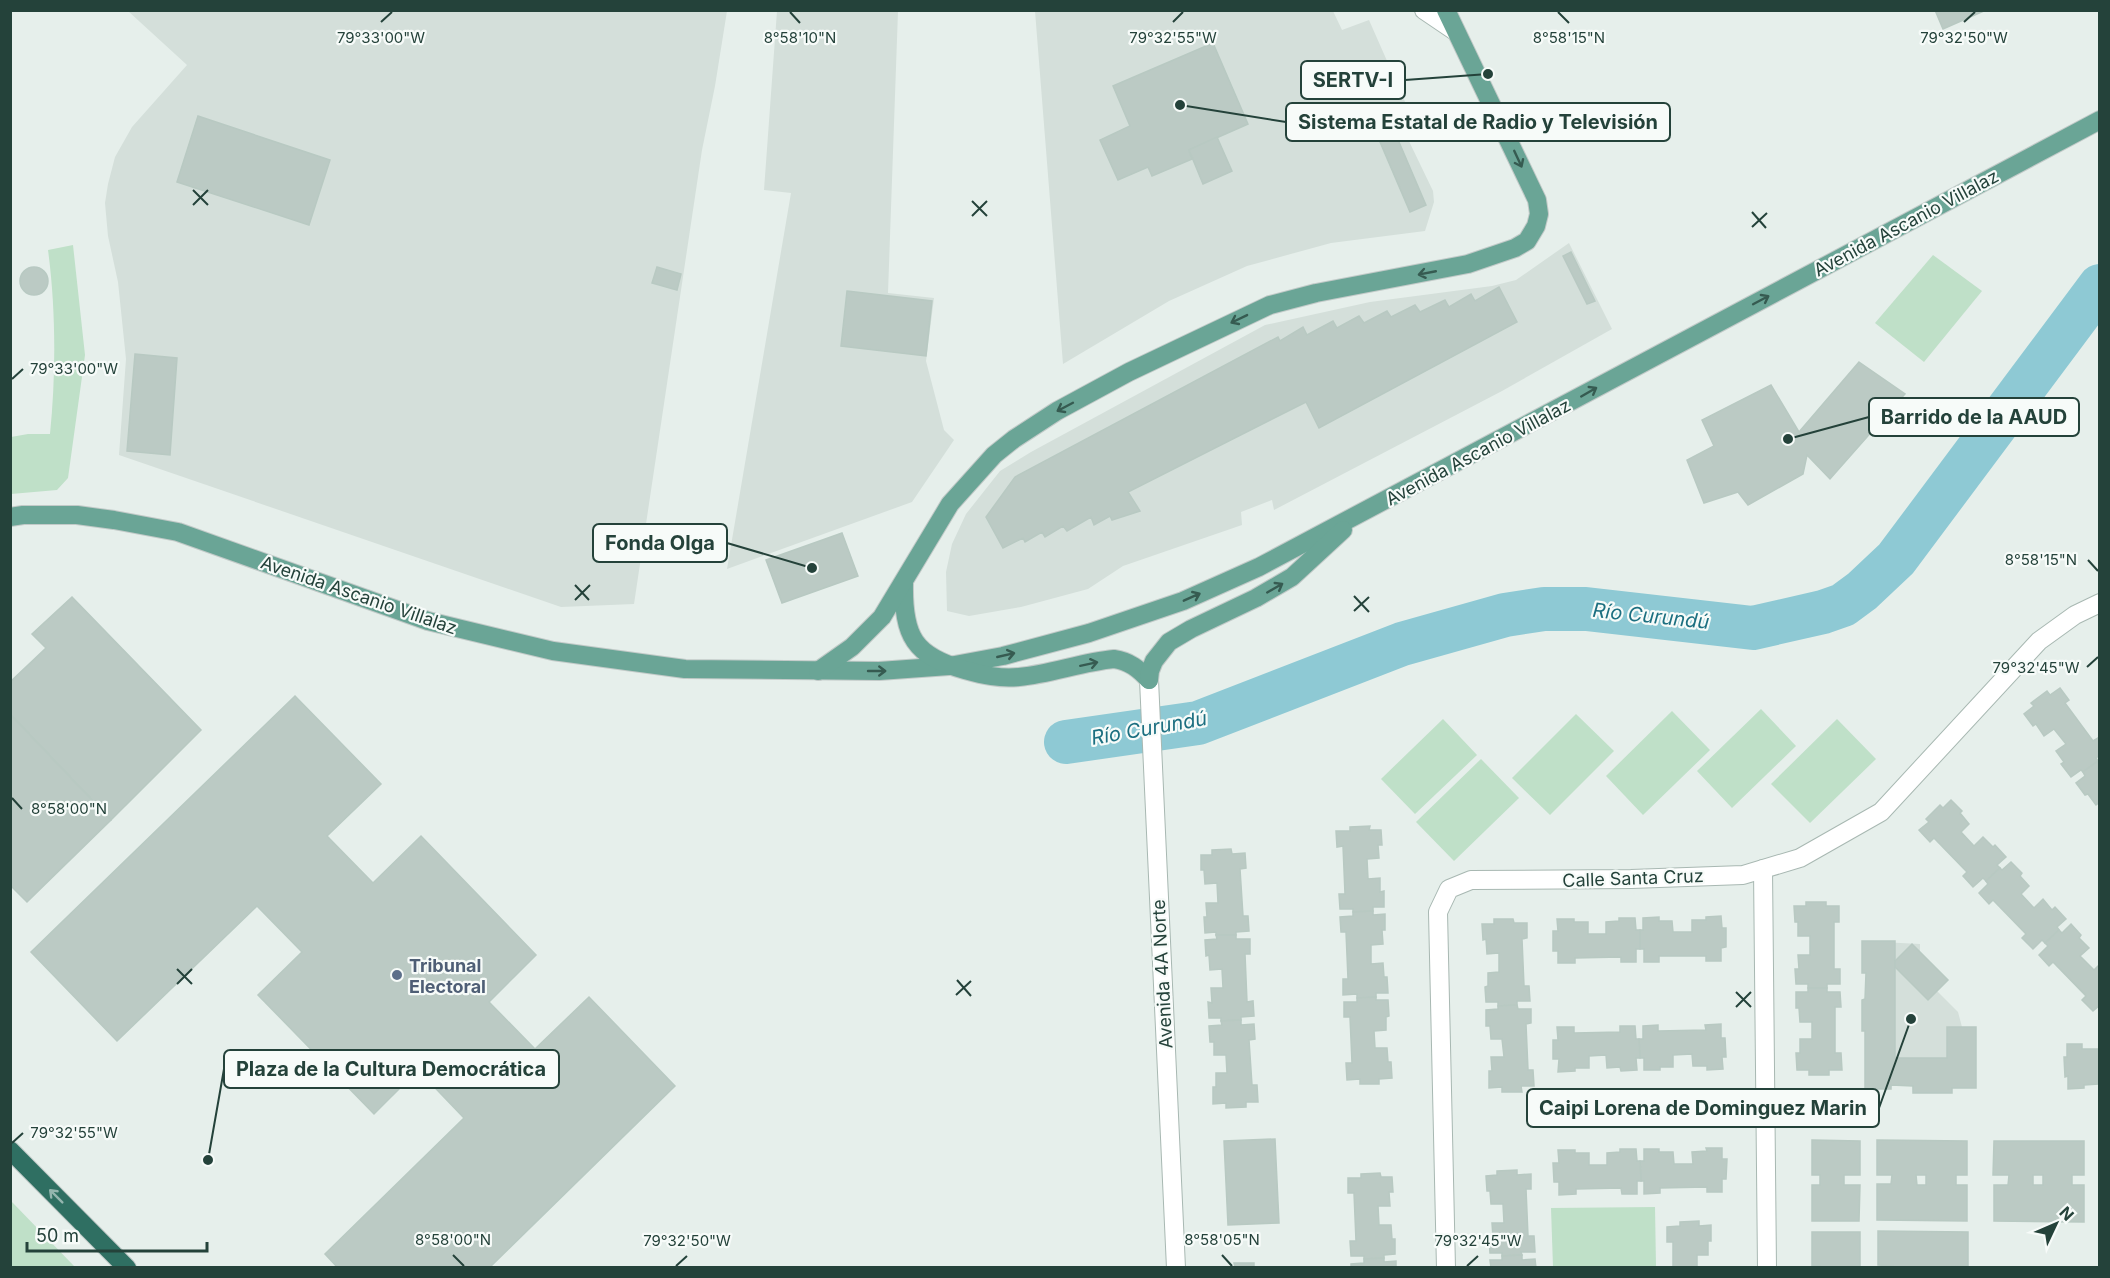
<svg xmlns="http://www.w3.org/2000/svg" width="2110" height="1278" viewBox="0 0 2110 1278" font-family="Inter,sans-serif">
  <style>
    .built { fill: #d4dfda }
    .green { fill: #bfe0c8 }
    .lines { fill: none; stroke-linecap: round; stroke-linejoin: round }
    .river { stroke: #8ec9d4; stroke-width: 44 }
    .building { fill: #bbcac4; stroke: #b8c9c2; stroke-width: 1.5; fill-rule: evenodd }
    .minor-casing { stroke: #a8b8b2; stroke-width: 20 }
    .major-casing { stroke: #c2cac8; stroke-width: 20 }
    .highway-casing { stroke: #c2cac8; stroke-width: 20 }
    .minor { stroke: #fff; stroke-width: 18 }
    .major { stroke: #6aa596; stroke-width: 18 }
    .highway { stroke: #2f6f62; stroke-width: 18 }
    .oneway { stroke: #365b51 }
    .oneway2 { stroke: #93b5ae }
    .ticks { fill: none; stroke: #24423a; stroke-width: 2 }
    .service-dot { fill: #5c6f8a; stroke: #f7fbf9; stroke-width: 2 }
    .labels { text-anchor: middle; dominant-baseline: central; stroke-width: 4.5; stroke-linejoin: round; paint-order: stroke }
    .street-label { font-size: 18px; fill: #24423a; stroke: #f7fbf9 }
    .service-label { font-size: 18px; font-weight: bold; fill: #4e5e75; stroke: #f7fbf9; text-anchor: start }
    .water-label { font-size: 20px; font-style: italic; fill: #1c6f80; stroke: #f7fbf9 }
    .ticks-label { font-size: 15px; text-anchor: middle; fill: #24423a; stroke: #f7fbf9; stroke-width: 4.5; stroke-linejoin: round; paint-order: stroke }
    .leader { fill: none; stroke: #24423a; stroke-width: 2 }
    .callout-dot { fill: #24423a; stroke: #f7fbf9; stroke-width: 2 }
    .callout { fill: #f7fbf9; stroke: #24423a; stroke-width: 2 }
    .callout-label { font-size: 20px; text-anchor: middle; font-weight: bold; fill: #24423a }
  </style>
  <rect width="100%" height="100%" fill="#e6efeb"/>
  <!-- built -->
  <g class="built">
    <polygon points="128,11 727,11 715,86 702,150 634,604 561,607 119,455 126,359 118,282 108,236 105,203 108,184 115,157 132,127 187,65"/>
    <polygon points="777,11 898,11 888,293 934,298 926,361 944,430 954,440 912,502 727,569 791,193 764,190"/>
    <polygon points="1035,11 1333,11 1342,30 1369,20 1406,104 1394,110 1433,191 1434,202 1425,231 1331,243 1247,266 1169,301 1063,364"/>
    <polygon points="1569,243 1612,329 1502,391 1274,510 1272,500 1241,512 1242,525 1123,566 1088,589 1021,607 969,616 947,611 946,572 952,544 966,514 1000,471 1031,452 1265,325 1370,302 1492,286 1516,280"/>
    <polygon points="1862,941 1920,944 1920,953 1948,980 1937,991 1958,1012 1962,1027 1976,1027 1976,1088 1952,1088 1952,1093 1913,1093 1912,1086 1892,1085 1891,1089 1865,1089 1865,1031 1862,1031 1862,1000 1865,999 1866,973 1862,973"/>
  </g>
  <!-- green -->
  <g class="green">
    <path d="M73,245L85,355L68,478L57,490L11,494V437L28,434H50C56,375 56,309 48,250Z"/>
    <polygon points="1933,255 1982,291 1924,362 1875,323"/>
    <polygon points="1761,709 1796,746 1732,808 1697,771"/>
    <polygon points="1672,711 1710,750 1643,815 1606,776"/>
    <polygon points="1576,714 1614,751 1550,815 1512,778"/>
    <polygon points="1443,719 1477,755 1415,814 1381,779"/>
    <polygon points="1837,719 1876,759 1810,823 1771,784"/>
    <polygon points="1481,759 1519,798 1454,861 1416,822"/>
    <polygon points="11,1201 75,1267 11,1267"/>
    <polygon points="1655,1207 1656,1267 1553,1267 1551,1208"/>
  </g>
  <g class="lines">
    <!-- river -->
    <polyline class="river" points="1066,742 1198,723 1402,644 1505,615 1544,609 1586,609 1753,628 1823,612 1843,605 1862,591 1896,559 2100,286"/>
  </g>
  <!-- building -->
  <g class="building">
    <polygon points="1935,10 1986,10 1943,29"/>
    <polygon points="1213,43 1248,124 1189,150 1192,159 1152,176 1148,167 1118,180 1100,140 1130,126 1113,86"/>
    <polygon points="198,116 330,160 309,225 177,182"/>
    <polygon points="1390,121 1426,205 1410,212 1374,128"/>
    <polygon points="1217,137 1232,171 1203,184 1189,150"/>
    <polygon points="1571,252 1595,301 1587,304 1563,256"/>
    <polygon points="657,267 681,274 677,290 652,283"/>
    <circle cx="34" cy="281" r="14"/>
    <polygon points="1499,287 1517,322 1319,428 1306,402 1128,492 1140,511 1112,520 1110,516 1094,525 1091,517 1067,531 1063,526 1045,537 1042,532 1025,542 1023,538 1003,548 986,517 1015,477 1278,337 1280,341 1303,327 1307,335 1333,321 1337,328 1359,316 1364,323 1387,311 1391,317 1415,305 1420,312 1445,300 1449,307 1471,294 1475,301"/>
    <polygon points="847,291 932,301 926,356 841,346"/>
    <polygon points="135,354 177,358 170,455 127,451"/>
    <polygon points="1859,362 1905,394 1830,479 1807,455 1803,474 1748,505 1738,492 1704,503 1687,460 1714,446 1702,420 1771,385 1799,432"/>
    <polygon points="842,533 858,576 782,603 766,560"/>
    <polygon points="72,597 201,730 111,820 10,714 10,682 46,648 32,634"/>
    <polygon points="2060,688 2069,700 2065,703 2093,741 2098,738 2100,740 2100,755 2096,758 2098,761 2083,772 2081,770 2071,777 2061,764 2064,762 2056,751 2066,744 2054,729 2044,736 2036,724 2033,726 2024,714 2034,706 2031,703 2047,691 2050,695"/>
    <polygon points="295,696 381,784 327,836 373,883 421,836 536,955 489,1002 535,1049 589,997 675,1086 489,1268 338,1268 325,1254 464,1118 418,1070 374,1114 258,995 302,952 257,906 117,1041 31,952"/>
    <polygon points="10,714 111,820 27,902 10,885"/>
    <polygon points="2098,761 2100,802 2096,805 2088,794 2085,795 2076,783 2085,776 2083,772"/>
    <polygon points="1951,800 1962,811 1960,813 1969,824 1961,832 1974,846 1983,837 1993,847 1995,845 2006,857 1997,865 2000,868 1986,881 1983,878 1973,887 1963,876 1967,872 1934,838 1930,842 1919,830 1929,822 1926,819 1940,805 1943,808"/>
    <polygon points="1370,826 1369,830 1381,830 1382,845 1378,845 1379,858 1367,859 1368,879 1380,878 1380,892 1384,891 1384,907 1373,907 1373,911 1353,912 1353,909 1340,909 1339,894 1345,894 1343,846 1337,847 1336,831 1350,831 1350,827"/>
    <polygon points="1231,849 1232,854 1245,853 1246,868 1240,869 1243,916 1248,916 1249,931 1236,932 1236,935 1216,935 1216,932 1205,933 1204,917 1207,917 1206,903 1218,903 1217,883 1205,884 1204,870 1201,870 1201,855 1212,855 1212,850"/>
    <polygon points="2011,862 2022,873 2020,876 2029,886 2021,894 2034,908 2043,899 2052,910 2055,907 2066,919 2057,927 2059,930 2045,943 2042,940 2033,949 2022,938 2026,934 1993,900 1989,904 1979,893 1988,884 1986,881 2000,868 2002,870"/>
    <polygon points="1806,902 1826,902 1826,906 1839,906 1839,922 1834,922 1834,969 1840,969 1840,984 1827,984 1827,988 1808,988 1808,984 1796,984 1795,969 1799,969 1798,955 1810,955 1810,936 1798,936 1798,922 1795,922 1794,906 1806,906"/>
    <polygon points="1373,911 1373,915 1385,914 1385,930 1382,930 1383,944 1371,945 1371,964 1383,963 1384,977 1387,977 1388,993 1376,993 1376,997 1357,998 1357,994 1343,995 1343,979 1348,979 1346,932 1341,932 1340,917 1353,916 1353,912"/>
    <polygon points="1721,916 1722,928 1726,928 1726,947 1721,948 1721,961 1706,961 1706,956 1659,956 1659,962 1644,962 1644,949 1640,949 1640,930 1643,930 1643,918 1659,917 1659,921 1672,921 1673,932 1692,932 1692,920 1706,920 1706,917"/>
    <polygon points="1619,918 1635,918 1636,930 1640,930 1640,949 1636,949 1636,962 1621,962 1621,957 1575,958 1575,963 1558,963 1558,951 1553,951 1553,931 1558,931 1557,919 1574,919 1574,922 1588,922 1588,934 1606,934 1606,922 1619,921"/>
    <polygon points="1494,919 1513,919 1514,923 1527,923 1527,938 1522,939 1524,986 1529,986 1530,1001 1517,1001 1517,1005 1498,1006 1498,1002 1486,1002 1485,987 1488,986 1488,973 1499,972 1499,953 1487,954 1486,939 1483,940 1482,924 1494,924"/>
    <polygon points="2071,924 2081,935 2079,938 2089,948 2080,956 2094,970 2100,964 2100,1005 2093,1011 2082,1000 2086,996 2053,962 2049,966 2039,955 2048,946 2045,943 2059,930 2062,933"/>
    <polygon points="1216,935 1236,935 1236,939 1250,939 1250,954 1245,954 1247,1002 1253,1001 1254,1016 1241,1017 1241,1020 1221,1021 1221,1018 1209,1018 1208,1002 1212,1003 1211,988 1223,988 1222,969 1210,970 1209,955 1206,956 1205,940 1217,939"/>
    <polygon points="1862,941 1895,941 1895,1058 1947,1058 1947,1027 1976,1027 1976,1088 1952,1088 1952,1093 1913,1093 1913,1086 1891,1085 1891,1089 1865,1089 1865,1031 1862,1031 1862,1000 1865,999 1866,973 1862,973"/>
    <polygon points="1912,944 1948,980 1928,1000 1895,967 1895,961"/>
    <polygon points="1808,988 1827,988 1827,992 1840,992 1841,1007 1835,1007 1835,1053 1841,1053 1842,1070 1829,1070 1829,1075 1809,1075 1809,1070 1797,1070 1796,1053 1800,1053 1800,1039 1812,1039 1812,1022 1800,1022 1799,1008 1796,1008 1796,992 1808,992"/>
    <polygon points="1376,997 1376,1000 1388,1000 1389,1016 1386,1017 1386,1030 1374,1031 1375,1048 1387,1048 1388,1062 1391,1062 1392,1078 1379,1079 1379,1084 1360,1084 1360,1079 1347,1080 1346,1063 1352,1063 1350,1017 1344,1017 1344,1002 1357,1002 1357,998"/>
    <polygon points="1517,1005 1518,1009 1531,1009 1531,1023 1526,1024 1528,1070 1533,1070 1534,1086 1521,1086 1522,1092 1502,1092 1502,1087 1489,1088 1489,1071 1492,1071 1491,1057 1504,1057 1502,1039 1491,1039 1490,1026 1486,1026 1486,1010 1498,1009 1498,1006"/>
    <polygon points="1241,1020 1241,1025 1254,1024 1255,1039 1249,1040 1252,1085 1257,1085 1258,1102 1246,1102 1246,1107 1226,1108 1226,1103 1213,1104 1213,1087 1216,1087 1216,1073 1227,1073 1226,1055 1214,1055 1214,1042 1210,1042 1209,1026 1222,1025 1221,1021"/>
    <polygon points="1721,1024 1721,1038 1725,1038 1726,1057 1722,1057 1723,1069 1707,1070 1707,1066 1693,1066 1692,1054 1673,1055 1673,1067 1660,1067 1660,1070 1644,1070 1644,1058 1640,1058 1639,1039 1643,1039 1643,1026 1658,1025 1658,1031 1706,1030 1705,1025"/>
    <polygon points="1620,1026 1635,1026 1636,1039 1639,1039 1640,1058 1636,1058 1637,1070 1621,1071 1620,1067 1607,1068 1606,1055 1589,1056 1589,1068 1575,1068 1575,1071 1558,1072 1559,1059 1553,1059 1553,1040 1558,1040 1557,1027 1574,1027 1574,1033 1620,1032"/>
    <polygon points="2067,1044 2082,1044 2082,1049 2100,1049 2098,1084 2084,1085 2084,1088 2068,1089 2068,1076 2065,1077 2064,1057 2067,1057"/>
    <polygon points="1275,1139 1279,1223 1228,1225 1224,1141"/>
    <polygon points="1812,1140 1860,1141 1860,1175 1844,1175 1844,1185 1860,1185 1859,1221 1812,1221 1812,1185 1820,1185 1820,1175 1812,1175"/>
    <path d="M1877,1140L1967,1141V1175H1956V1185H1967V1221L1877,1220V1184H1891L1892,1175H1877ZM1916,1175H1926V1185H1917Z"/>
    <path d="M1994,1141H2084V1175H2072V1185H2084V1222L1994,1221V1185H2008L2009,1175H1993ZM2033,1175H2043V1185H2033Z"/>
    <polygon points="1706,1148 1722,1148 1722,1159 1727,1159 1726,1179 1722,1179 1722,1192 1707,1192 1707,1187 1660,1188 1660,1193 1644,1194 1644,1181 1641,1181 1640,1161 1644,1161 1644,1149 1659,1149 1659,1152 1673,1152 1674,1164 1693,1164 1692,1152 1707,1151"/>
    <polygon points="1620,1149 1636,1149 1637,1161 1640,1161 1641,1181 1637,1181 1637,1194 1622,1194 1621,1188 1576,1189 1576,1194 1559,1195 1559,1182 1554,1182 1553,1163 1559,1163 1558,1150 1575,1150 1575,1153 1589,1153 1589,1165 1607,1165 1607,1153 1620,1152"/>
    <polygon points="1517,1170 1517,1175 1531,1174 1531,1189 1526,1189 1528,1236 1534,1236 1535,1252 1521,1252 1522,1255 1502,1256 1502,1253 1490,1253 1489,1237 1493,1237 1492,1223 1504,1223 1503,1204 1491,1204 1490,1191 1487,1191 1486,1176 1497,1175 1497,1171"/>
    <polygon points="1380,1173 1381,1177 1392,1177 1393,1192 1389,1192 1390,1206 1378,1206 1379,1225 1391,1225 1392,1239 1395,1239 1395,1254 1384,1255 1384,1258 1364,1259 1364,1256 1351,1256 1350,1241 1356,1241 1354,1193 1348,1193 1348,1178 1361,1178 1361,1174"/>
    <polygon points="1699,1221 1699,1226 1711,1225 1711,1241 1708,1241 1708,1255 1697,1255 1697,1268 1673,1268 1673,1242 1667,1242 1667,1227 1680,1226 1680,1222"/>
    <polygon points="1878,1231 1968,1232 1968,1266 1893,1268 1893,1266 1878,1265"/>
    <polygon points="1812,1232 1860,1232 1860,1266 1820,1268 1820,1266 1812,1266"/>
    <polygon points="1522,1255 1522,1260 1535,1259 1536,1268 1491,1268 1490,1260 1502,1260 1502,1256"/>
    <polygon points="1384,1258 1384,1262 1396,1261 1396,1268 1351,1268 1351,1264 1364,1263 1364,1259"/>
    <polygon points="1234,1263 1254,1263 1254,1267 1267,1268 1225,1268 1235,1267"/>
  </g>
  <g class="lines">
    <!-- minor casing -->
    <g class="minor-casing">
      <g id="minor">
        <polyline points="1424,10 1455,31"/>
        <polyline points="1149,680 1176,1268"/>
        <polyline points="1763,869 1767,1268"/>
        <polyline points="1446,1268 1438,912 1449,889 1471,880 1631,879 1743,875 1800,858 1881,812 2039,641 2075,615 2100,603"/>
      </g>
    </g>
    <!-- major casing -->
    <g class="major-casing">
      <g id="major">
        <polyline points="10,517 23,515 77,515 114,520 178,532 428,621 553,651 685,669 879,671 949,666 1003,656 1089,633 1183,601 1259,567 2100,120"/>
        <path d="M904,584C903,636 914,656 965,670C983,675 1000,679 1019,677C1051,674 1082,662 1114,659C1129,661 1139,669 1149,680"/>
        <polyline points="818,671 852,647 882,617 950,504 994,455 1014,439 1057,411 1129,372 1270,305 1316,293 1468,264 1515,248 1527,241 1536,226 1539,214 1537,200 1446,10"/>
        <polyline points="1149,680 1150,671 1154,661 1169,642 1191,629 1256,598 1292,577 1343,530"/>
      </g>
    </g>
    <!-- highway casing -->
    <g class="highway-casing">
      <polyline id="highway" points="10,1150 127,1268"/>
    </g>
    <!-- minor -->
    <use href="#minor" class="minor"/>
    <!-- major -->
    <use href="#major" class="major"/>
    <!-- highway -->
    <use href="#highway" class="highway"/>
  </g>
  <!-- one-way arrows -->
  <defs><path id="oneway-shaft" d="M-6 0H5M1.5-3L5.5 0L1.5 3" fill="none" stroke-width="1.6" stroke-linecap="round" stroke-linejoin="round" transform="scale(1.5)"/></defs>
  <g class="oneway">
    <use href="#oneway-shaft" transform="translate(1518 159) rotate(65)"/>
    <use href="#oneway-shaft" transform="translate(1427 273) rotate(169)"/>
    <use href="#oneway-shaft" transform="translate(1761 300) rotate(-28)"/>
    <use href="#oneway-shaft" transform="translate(1239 319) rotate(154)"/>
    <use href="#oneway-shaft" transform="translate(1589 392) rotate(-30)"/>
    <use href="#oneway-shaft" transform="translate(1065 407) rotate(152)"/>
    <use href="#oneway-shaft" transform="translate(1275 588) rotate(-30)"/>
    <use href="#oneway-shaft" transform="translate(1192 597) rotate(-24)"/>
    <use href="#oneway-shaft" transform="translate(1006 655) rotate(-13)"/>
    <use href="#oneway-shaft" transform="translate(1089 664) rotate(-12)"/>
    <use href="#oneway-shaft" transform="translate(877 671)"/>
  </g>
  <use class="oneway2" href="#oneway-shaft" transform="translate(56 1196) rotate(-135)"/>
  <!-- ticks -->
  <path class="ticks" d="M790,12L800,23M1558,12L1569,23M381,22L392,12M1173,22L1183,12M1964,22L1975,12M193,190L208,205M972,201L987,216M193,205L208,190M1752,212L1766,228M972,216L987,201M1752,227L1767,213M12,379L23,369M2088,560L2098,571M575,585L589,600M1354,596L1369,612M575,600L590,585M1354,611L1369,597M2087,667L2098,657M12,798L22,809M177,969L192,984M957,980L971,996M177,984L192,969M1736,992L1751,1007M956,995L971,981M1736,1007L1751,992M12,1143L23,1133M453,1255L464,1266M1222,1255L1232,1266M676,1266L687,1256M1467,1266L1478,1256"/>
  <!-- markers -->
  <circle class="service-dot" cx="397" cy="975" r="6"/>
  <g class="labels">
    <!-- street labels -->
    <g class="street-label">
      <text transform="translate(1906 223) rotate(-28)">Avenida Ascanio Villalaz</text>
      <text transform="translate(1478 452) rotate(-28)">Avenida Ascanio Villalaz</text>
      <text transform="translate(359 595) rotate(19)">Avenida Ascanio Villalaz</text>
      <text transform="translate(1633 878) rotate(-2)">Calle Santa Cruz</text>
      <text transform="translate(1162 974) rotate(-93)">Avenida 4A Norte</text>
    </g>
    <!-- service labels -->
    <g class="service-label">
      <text x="409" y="965">Tribunal<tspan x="409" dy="21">Electoral</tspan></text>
    </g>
    <!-- water labels -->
    <g class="water-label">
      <text transform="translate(1651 616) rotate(6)">Río Curundú</text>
      <text transform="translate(1149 728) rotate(-10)">Río Curundú</text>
    </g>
  </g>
  <g class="ticks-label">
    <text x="381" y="43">79°33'00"W</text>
    <text x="1173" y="43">79°32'55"W</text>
    <text x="1964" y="43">79°32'50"W</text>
    <text x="1569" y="43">8°58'15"N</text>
    <text x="800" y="43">8°58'10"N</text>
    <text x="74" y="374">79°33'00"W</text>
    <text x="2041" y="565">8°58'15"N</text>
    <text x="2036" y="673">79°32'45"W</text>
    <text x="69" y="814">8°58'00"N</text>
    <text x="74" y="1138">79°32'55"W</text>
    <text x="453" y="1245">8°58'00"N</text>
    <text x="1222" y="1245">8°58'05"N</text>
    <text x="687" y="1246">79°32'50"W</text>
    <text x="1478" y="1246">79°32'45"W</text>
  </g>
  <!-- callouts -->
  <path class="leader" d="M1488 74L1405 80M1180 105L1286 122M1788 439L1869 417M812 568L727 543M208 1160L224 1069M1911 1019L1879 1108"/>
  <g class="callout-dot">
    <circle cx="1488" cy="74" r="6"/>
    <circle cx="1180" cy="105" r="6"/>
    <circle cx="1788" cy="439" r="6"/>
    <circle cx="812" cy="568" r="6"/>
    <circle cx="208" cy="1160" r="6"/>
    <circle cx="1911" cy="1019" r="6"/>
  </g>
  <g class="callout">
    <rect x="1301" y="61" width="104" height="38" rx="6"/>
    <rect x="1286" y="103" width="384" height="38" rx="6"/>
    <rect x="1869" y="398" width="210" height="38" rx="6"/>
    <rect x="593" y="524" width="134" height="38" rx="6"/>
    <rect x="224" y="1050" width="335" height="38" rx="6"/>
    <rect x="1527" y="1089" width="352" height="38" rx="6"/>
  </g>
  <g class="callout-label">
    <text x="1353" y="87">SERTV-I</text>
    <text x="1478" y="129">Sistema Estatal de Radio y Televisión</text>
    <text x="1974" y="424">Barrido de la AAUD</text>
    <text x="660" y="550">Fonda Olga</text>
    <text x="391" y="1076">Plaza de la Cultura Democrática</text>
    <text x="1703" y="1115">Caipi Lorena de Dominguez Marin</text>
  </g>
  <!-- border -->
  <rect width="2110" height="1278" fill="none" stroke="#24423a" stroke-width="24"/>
  <!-- north arrow -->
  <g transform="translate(2056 1224) rotate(46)" stroke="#f7fbf9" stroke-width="4.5" paint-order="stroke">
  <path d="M0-4.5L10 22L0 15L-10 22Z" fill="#24423a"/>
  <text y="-9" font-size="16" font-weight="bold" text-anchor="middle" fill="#24423a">N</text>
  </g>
  <!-- scale -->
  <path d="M27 1242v9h180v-9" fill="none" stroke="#24423a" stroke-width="3"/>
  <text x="36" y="1242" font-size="18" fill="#24423a" stroke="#f7fbf9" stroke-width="4.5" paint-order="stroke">50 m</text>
</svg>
